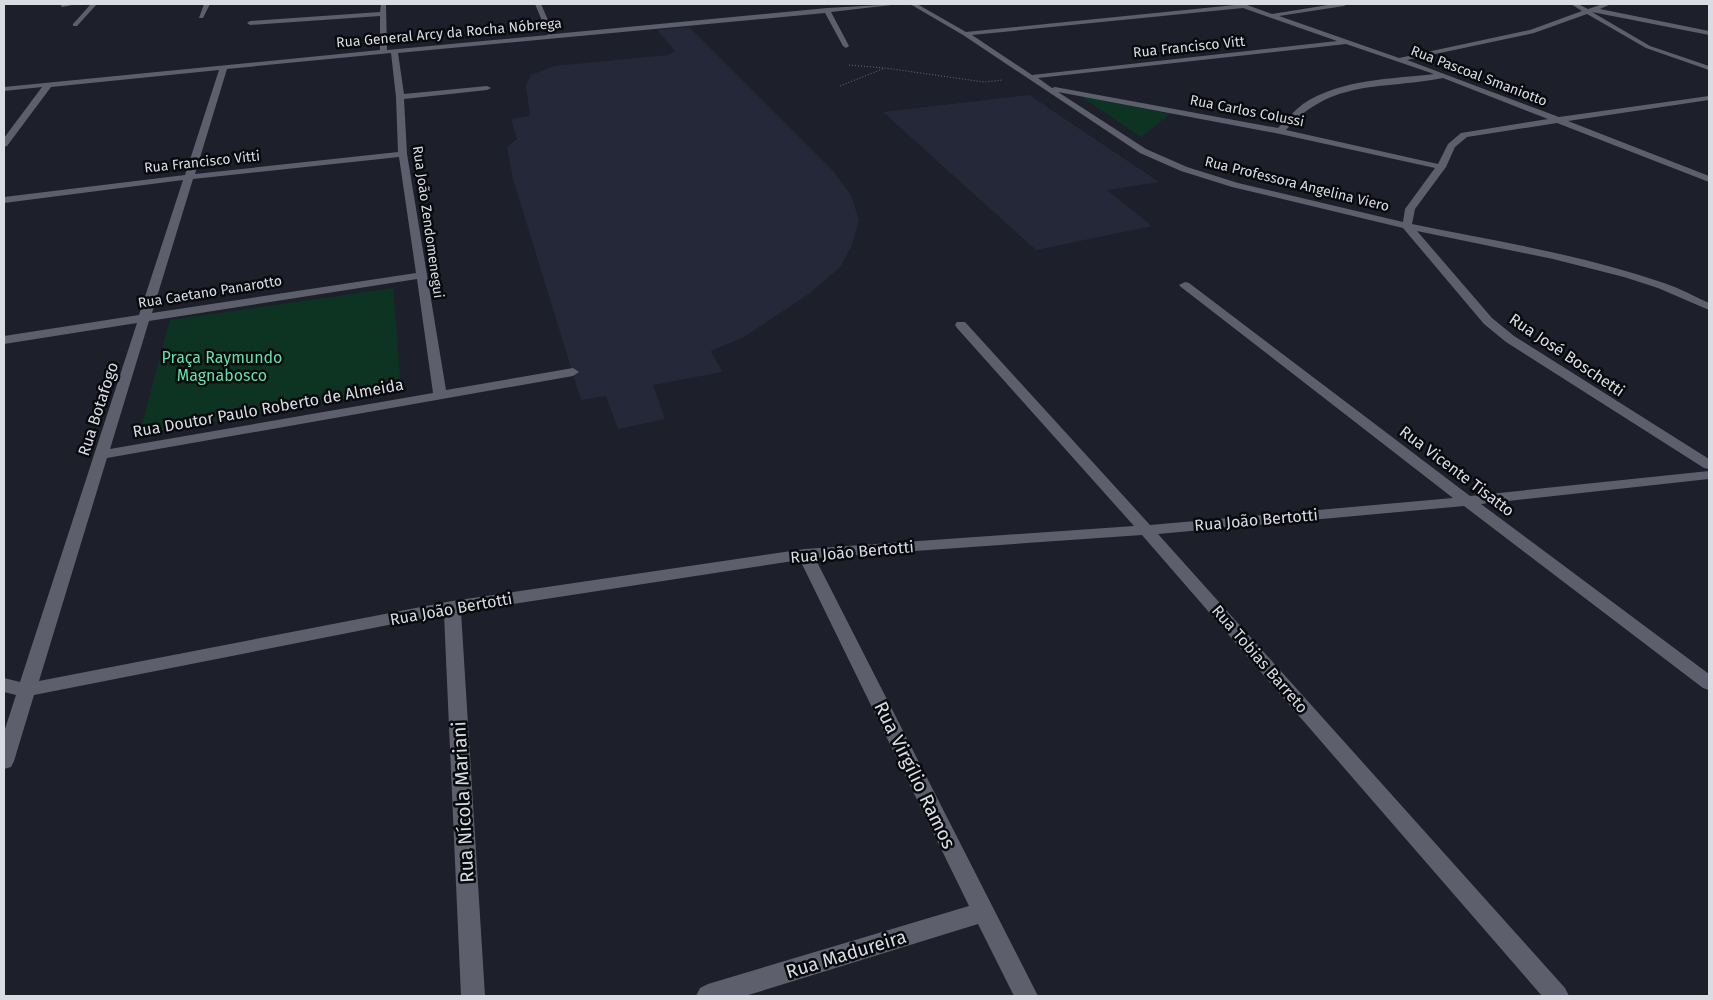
<svg xmlns="http://www.w3.org/2000/svg" width="1713" height="1000" viewBox="0 0 1713 1000" font-family="'Fira Sans',sans-serif">
  <style>
    .built { fill: #252838 }
    .green { fill: #0d3423 }
    .lines { fill: none; stroke-linecap: round; stroke-linejoin: round }
    .path { stroke: #6a6d76; stroke-width: 1; stroke-dasharray: 1 2; stroke-linecap: butt }
    .minor { fill: #5d606c; fill-rule: evenodd }
    .labels { text-anchor: middle; dominant-baseline: central; stroke-width: 5; stroke-linejoin: round; paint-order: stroke }
    .far-street-label { font-size: 14px; fill: #dadce3; stroke: #090a0e }
    .street-label { font-size: 16px; fill: #dadce3; stroke: #090a0e }
    .park-label { font-size: 16px; fill: #64e2a9; stroke: #090a0e }
    .near-street-label { font-size: 19px; fill: #dadce3; stroke: #090a0e }
  </style>
  <rect width="100%" height="100%" fill="#1d202a"/>
  <!-- built -->
  <g class="built">
    <polygon points="689,27 834,172 851,195 859,220 852,245 840,267 809,294 744,337 711,351 722,372 653,385 665,419 618,429 606,396 581,400 513,179 507,147 517,139 511,119 530,116 526,85 531,75 554,66 668,55 675,51 657,30"/>
    <polygon points="1029,95 1159,182 1107,190 1152,226 1036,250 883,112"/>
  </g>
  <!-- green -->
  <g class="green">
    <polygon points="1081,96 1170,114 1141,137"/>
    <polygon points="393,288 401,389 139,435 170,320"/>
  </g>
  <g class="lines">
    <!-- path -->
    <g class="path">
      <polyline points="849,65 884,68"/>
      <polyline points="840,86 885,68 984,82 1003,80"/>
    </g>
    <!-- minor -->
    <g class="minor">
      <polygon points="60,4 78,4 62,7"/>
      <polygon points="91,4 97,4 77,26 73,26 73,24"/>
      <polygon points="204,4 210,4 203,18 199,18"/>
      <path d="M381,4L386,5L387,50L548,35L535,4H541L554,34L827,8L900,4L831,12L849,46L846,48L843,46L825,13L398,53L404,94L487,86L491,88L487,90L404,99L407,154L446,390L573,368L579,372L573,376L107,458L39,681L452,601L805,549L1134,526L957,328L955,325L957,322H965L1150,525L1453,498L1181,287L1179,285L1185,282L1189,283L1470,496L1709,471V479L1481,504L1709,674V690L1703,688L1464,506L1158,534L1565,988L1569,996H1542L1142,535L815,558L1038,996H1014L978,924L745,996H696L700,988L708,984L969,906L800,560L461,612L485,996H461L444,614L34,695L14,761L11,767L4,769V732L16,695L4,692V678L20,682L137,323L4,344V336L139,315L183,180L4,203V197L185,175L219,70L51,87L7,146L4,147V138L42,87L4,91V87L380,50V16L250,25L247,23L250,21L380,12ZM391,53L396,97L398,152L195,174L227,69ZM399,157L416,273L152,313L193,179ZM417,279L433,393L110,449L149,321Z"/>
      <path d="M910,4H917L966,32L1235,5L1234,4L1247,5L1272,14L1334,4H1347L1344,6L1279,16L1399,58L1530,30L1582,11L1571,4H1578L1588,9L1603,4H1611L1600,9L1709,31V35L1592,12L1650,46L1709,66V70L1646,48L1587,14L1534,33L1407,60L1559,117L1709,96V100L1568,121L1709,176V182L1557,123L1467,137L1455,147L1446,167L1415,209L1412,224C1496,241 1583,255 1664,283C1679,288 1694,296 1709,303V310L1658,288L1624,277L1553,259L1417,231L1492,318L1514,336L1709,459V469L1704,468L1506,342L1484,324L1403,228L1232,187L1181,171L1140,153L963,35ZM1243,8L1337,41L1032,75L972,35ZM1346,44L1434,74C1392,79 1340,79 1303,104C1294,111 1286,120 1278,128L1055,87L1052,88L1038,78ZM1443,78L1548,119L1461,133L1448,144L1438,164L1286,130C1332,78 1383,90 1443,78ZM1058,92L1280,134L1435,168L1405,209L1403,222L1238,183L1187,167L1146,149Z"/>
    </g>
  </g>
  <g class="labels">
    <!-- far-street labels -->
    <g class="far-street-label">
      <text transform="translate(449 33) rotate(-5)">Rua General Arcy da Rocha Nóbrega</text>
      <text transform="translate(1189 47) rotate(-6)">Rua Francisco Vitt</text>
      <text transform="translate(1479 76) rotate(21)">Rua Pascoal Smaniotto</text>
      <text transform="translate(1247 111) rotate(11)">Rua Carlos Colussi</text>
      <text transform="translate(202 162) rotate(-6)">Rua Francisco Vitti</text>
      <text transform="translate(1297 184) rotate(14)">Rua Professora Angelina Viero</text>
      <text transform="translate(428 222) rotate(82)">Rua João Zendomenegui</text>
      <text transform="translate(210 292) rotate(-9)">Rua Caetano Panarotto</text>
    </g>
    <!-- street labels -->
    <g class="street-label">
      <text transform="translate(1567 355) rotate(34)">Rua José Boschetti</text>
      <text transform="translate(268 408) rotate(-10)">Rua Doutor Paulo Roberto de Almeida</text>
      <text transform="translate(98 409) rotate(-72)">Rua Botafogo</text>
      <text transform="translate(1457 471) rotate(37)">Rua Vicente Tisatto</text>
      <text transform="translate(1256 520) rotate(-5)">Rua João Bertotti</text>
      <text transform="translate(852 552) rotate(-5)">Rua João Bertotti</text>
      <text transform="translate(451 609) rotate(-10)">Rua João Bertotti</text>
      <text transform="translate(1260 659) rotate(49)">Rua Tobias Barreto</text>
    </g>
    <!-- park labels -->
    <g class="park-label">
      <text x="222" y="357">Praça Raymundo<tspan x="222" dy="18">Magnabosco</tspan></text>
    </g>
    <!-- near-street labels -->
    <g class="near-street-label">
      <text transform="translate(915 775) rotate(64)">Rua Virgílio Ramos</text>
      <text transform="translate(463 802) rotate(-93)">Rua Nícola Mariani</text>
      <text transform="translate(846 954) rotate(-17)">Rua Madureira</text>
    </g>
  </g>
  <!-- border -->
  <rect width="1713" height="1000" fill="none" stroke="#dadce3" stroke-width="10"/>
</svg>
